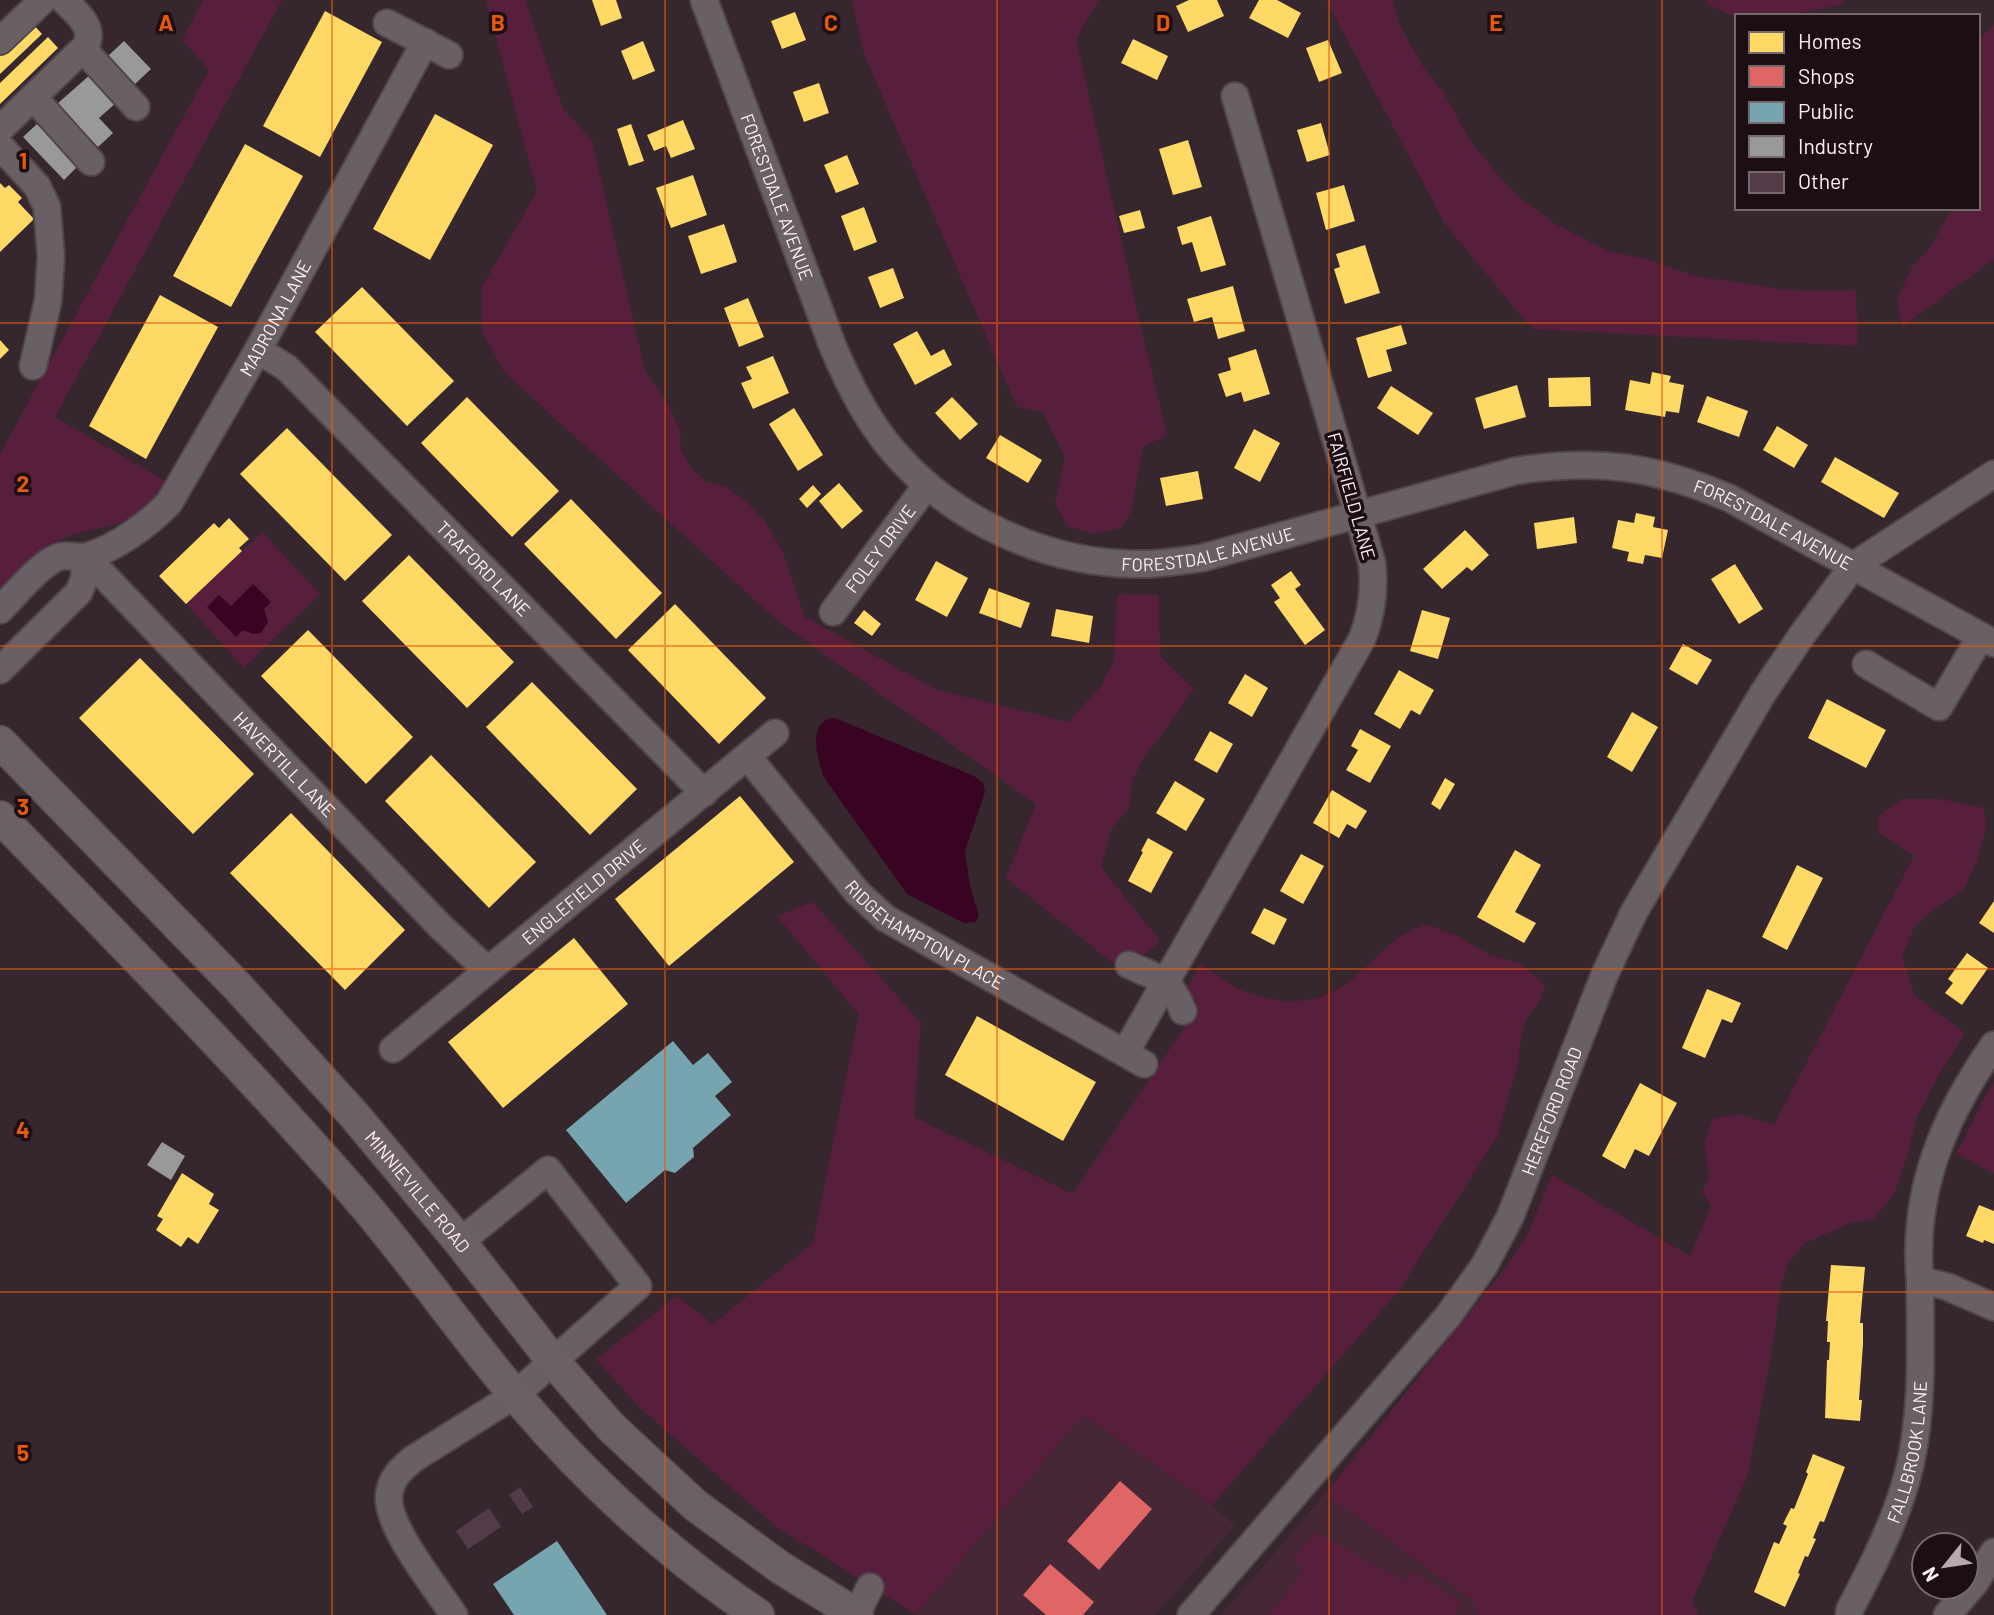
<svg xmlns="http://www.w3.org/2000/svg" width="1994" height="1615" viewBox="0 0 1994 1615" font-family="Barlow,sans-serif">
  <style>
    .built { fill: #462736 }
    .green { fill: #571f3c }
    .water { fill: #390421 }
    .homes { fill: #ffd966 }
    .shops { fill: #e06666 }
    .public { fill: #76a5af }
    .industry { fill: #999 }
    .building { fill: #533c47 }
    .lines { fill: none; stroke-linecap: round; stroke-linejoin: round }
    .minor-casing { stroke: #50454a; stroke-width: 30 }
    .major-casing { stroke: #50454a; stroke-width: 35 }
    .minor { stroke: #686064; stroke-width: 26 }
    .major { stroke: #6b6065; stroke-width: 32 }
    .grid { fill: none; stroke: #e8590c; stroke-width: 2; stroke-opacity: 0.55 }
    .labels { text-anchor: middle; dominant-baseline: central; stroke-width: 7; stroke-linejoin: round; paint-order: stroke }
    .street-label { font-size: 18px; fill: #ffeff5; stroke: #1b0f14 }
    .grid-label { font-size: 23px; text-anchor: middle; font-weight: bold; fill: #e8590c; stroke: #1b0f14; stroke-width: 7; stroke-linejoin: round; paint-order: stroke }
  </style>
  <rect width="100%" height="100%" fill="#36272e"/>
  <!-- built -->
  <g class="built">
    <polygon points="1083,1415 1212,1505 1235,1526 1155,1615 916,1615"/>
    <polygon points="1325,1494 1473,1601 1477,1615 1221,1615"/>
  </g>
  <!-- green -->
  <g class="green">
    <path d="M203,0H282L55,417L167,482C154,501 136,520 113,525C98,529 81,530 66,537C40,548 20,573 0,592V454L209,70L182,40Z"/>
    <polygon points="486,0 525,0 563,109 592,140 645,371 668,405 680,430 681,450 691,468 706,482 726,487 744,499 763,519 783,552 805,617 937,690 1068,722 1101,686 1114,660 1117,594 1159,595 1159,629 1161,657 1194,689 1158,740 1145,755 1132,781 1129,808 1112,828 1101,867 1160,941 1124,972 1006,878 1036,804 779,622 505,373 482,332 481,288 537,192"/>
    <polygon points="852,0 1099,0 1076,39 1138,314 1167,435 1143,447 1131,512 1121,528 1095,534 1067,526 1055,504 1065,458 1043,412 1017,407 864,54"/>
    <polygon points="1326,0 1393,0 1400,26 1424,68 1444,93 1469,139 1502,180 1519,197 1555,224 1608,251 1646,259 1695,276 1780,289 1819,291 1856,290 1858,346 1532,329 1445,224"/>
    <polygon points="1706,0 1843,0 1843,4 1788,16 1737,16 1737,18 1708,4"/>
    <polygon points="1994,25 1994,259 1902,327 1897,300 1912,267 1929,249 1952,208 1978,208 1978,127 1983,119 1978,110 1978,40"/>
    <polygon points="262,532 320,594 244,668 186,604"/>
    <polygon points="1902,799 1940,799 1984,808 1986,828 1977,861 1963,891 1936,907 1914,927 1902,956 1914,995 1965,1033 1941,1071 1916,1119 1909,1150 1894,1194 1874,1219 1851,1223 1805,1243 1788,1263 1782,1281 1770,1361 1748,1474 1692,1601 1698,1615 1477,1615 1473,1601 1325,1494 1505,1268 1526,1238 1552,1175 1690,1256 1711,1206 1702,1192 1709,1176 1704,1143 1713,1119 1739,1114 1774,1125 1914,856 1879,833 1879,816"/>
    <polygon points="813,902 921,1023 914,1117 1073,1194 1184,1028 1177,1008 1200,965 1241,990 1262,997 1290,1002 1318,998 1346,985 1397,938 1424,924 1458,936 1488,954 1521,964 1545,986 1539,1002 1526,1020 1521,1037 1518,1064 1497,1137 1398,1292 1212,1505 1083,1415 916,1615 774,1525 639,1407 596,1359 677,1296 713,1324 813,1243 859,1015 777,916"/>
    <path d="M1994,1083V1174L1956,1153C1971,1131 1977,1105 1994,1083Z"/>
    <polygon points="1315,1532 1404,1581 1412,1571 1462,1602 1455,1615 1270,1615 1304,1569 1292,1559"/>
  </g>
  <!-- water -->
  <g class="water">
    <polygon points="253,584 271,602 264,609 268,622 261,633 253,634 243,630 236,637 207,607 219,595 231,606"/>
    <path d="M835,718L974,776L983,783L985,792L965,851L970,886L979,915L976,922L964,923L907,894L825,779C817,763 806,718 835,718Z"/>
  </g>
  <!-- homes -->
  <g class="homes">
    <polygon points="592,0 616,0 622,18 601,26"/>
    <polygon points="1189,0 1217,0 1224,16 1188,32 1176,6"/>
    <polygon points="1259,0 1277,0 1301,13 1288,38 1249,18"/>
    <polygon points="325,11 382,42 320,157 263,126"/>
    <polygon points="795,12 806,40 782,49 771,21"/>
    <polygon points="32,23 42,34 0,74 0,54"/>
    <polygon points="48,37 58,48 0,104 0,83"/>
    <polygon points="1133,39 1168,56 1157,80 1121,63"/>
    <polygon points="1328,40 1342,73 1319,82 1306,48"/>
    <polygon points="643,41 655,71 633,80 621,51"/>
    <polygon points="819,83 829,113 804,122 793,92"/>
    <polygon points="435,114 493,145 430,260 373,229"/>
    <polygon points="683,120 695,149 671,158 666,146 654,151 647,135"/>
    <polygon points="1321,123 1330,155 1307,162 1297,130"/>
    <polygon points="631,124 644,161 629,166 617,129"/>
    <polygon points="1188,140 1202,187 1173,195 1159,149"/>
    <polygon points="245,144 303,176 231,307 173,276"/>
    <polygon points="847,155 859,184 836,193 824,165"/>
    <polygon points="693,175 707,215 671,228 656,188"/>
    <polygon points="0,183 5,188 9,185 22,198 18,202 34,219 0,252"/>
    <polygon points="1344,185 1355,221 1326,230 1316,193"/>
    <polygon points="864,207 877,242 854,251 841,216"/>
    <polygon points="1140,210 1145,228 1124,233 1119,216"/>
    <polygon points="1211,216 1226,265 1201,272 1192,242 1182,245 1177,227"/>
    <polygon points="724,224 737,262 701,274 688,236"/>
    <polygon points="1365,245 1380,293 1345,304 1334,269 1340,267 1336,254"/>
    <polygon points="893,268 904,298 880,308 868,277"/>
    <polygon points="1233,286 1245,331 1218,339 1212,317 1194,322 1187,299"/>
    <polygon points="362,287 454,381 407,426 315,332"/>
    <polygon points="160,295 218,327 146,459 89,426"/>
    <polygon points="748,298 764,337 739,347 724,308"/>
    <polygon points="1401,325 1407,344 1386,350 1392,371 1368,378 1356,338"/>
    <polygon points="917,331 931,356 944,349 952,365 915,385 893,344"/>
    <polygon points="0,340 9,350 0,359"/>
    <polygon points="1256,349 1270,394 1244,402 1241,392 1226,397 1218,374 1231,370 1228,358"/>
    <polygon points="773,356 789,393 753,409 741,383 752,379 746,367"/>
    <polygon points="1652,372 1671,376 1669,382 1684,385 1679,413 1666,411 1665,417 1625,410 1630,380 1650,384"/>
    <polygon points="1590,377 1591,406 1549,407 1548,378"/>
    <polygon points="1517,385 1526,417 1484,429 1475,398"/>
    <polygon points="1391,386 1433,413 1418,435 1377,408"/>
    <polygon points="1707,396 1748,411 1739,437 1697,422"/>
    <polygon points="467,397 559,491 512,537 421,443"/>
    <polygon points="952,397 978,424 960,440 935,413"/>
    <polygon points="794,408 823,455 798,471 769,424"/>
    <polygon points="1777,426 1808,445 1794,468 1763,450"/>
    <polygon points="287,428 392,535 345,581 240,474"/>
    <polygon points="1254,429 1280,443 1260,482 1234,468"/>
    <polygon points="1000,435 1042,460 1028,483 986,458"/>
    <polygon points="1835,457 1899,493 1884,518 1821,482"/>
    <polygon points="1198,471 1203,499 1166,506 1160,478"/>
    <polygon points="839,483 863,511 842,529 819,501"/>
    <polygon points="813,485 821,494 807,508 799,499"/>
    <polygon points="571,499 662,593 616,639 524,544"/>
    <polygon points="1636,513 1655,517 1653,527 1668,530 1662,558 1645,555 1643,564 1627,561 1629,552 1612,548 1618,520 1634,523"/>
    <polygon points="1574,517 1577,543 1537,549 1534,523"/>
    <polygon points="229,518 249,539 239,548 242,551 186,604 159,576 214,523 219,528"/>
    <polygon points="1465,530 1489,555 1472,571 1467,567 1442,589 1423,569"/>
    <polygon points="409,555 514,662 467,708 362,601"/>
    <polygon points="936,561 968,578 947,617 915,600"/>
    <polygon points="1735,564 1763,609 1739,624 1711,579"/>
    <polygon points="1291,571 1301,585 1295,589 1325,630 1305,645 1274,602 1280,598 1271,585"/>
    <polygon points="989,588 1030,603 1021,628 979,613"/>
    <polygon points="675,604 766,698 719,744 628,650"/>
    <polygon points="1056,609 1093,616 1089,643 1051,636"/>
    <polygon points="864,610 881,624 872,636 854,623"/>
    <polygon points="1422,610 1450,618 1438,659 1410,651"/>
    <polygon points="308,630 413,737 366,784 261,676"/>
    <polygon points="1683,644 1712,660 1697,685 1669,669"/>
    <polygon points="140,658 254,774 193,834 79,718"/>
    <polygon points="1399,670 1434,690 1420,715 1411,710 1400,729 1374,714"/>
    <polygon points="1245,674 1268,688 1252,717 1228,703"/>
    <polygon points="532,682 637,789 590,835 486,727"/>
    <polygon points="1827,699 1886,730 1866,768 1808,738"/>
    <polygon points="1632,712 1658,727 1632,772 1607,757"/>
    <polygon points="1360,729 1391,746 1370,783 1346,770 1358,750 1351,746"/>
    <polygon points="1210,731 1233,744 1217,773 1194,760"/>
    <polygon points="431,755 536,862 489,908 385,801"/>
    <polygon points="1445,778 1455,784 1440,810 1431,804"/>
    <polygon points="1175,781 1205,799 1186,831 1156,813"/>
    <polygon points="1332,790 1367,811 1356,829 1347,824 1339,838 1313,823"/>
    <polygon points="740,796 794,862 669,966 615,899"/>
    <polygon points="291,813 405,930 345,990 230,873"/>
    <polygon points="1148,838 1173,852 1151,893 1128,881 1143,852 1141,851"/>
    <polygon points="1515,850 1541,865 1515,912 1536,923 1524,943 1477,917"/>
    <polygon points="1301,854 1324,866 1303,904 1280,891"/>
    <polygon points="1797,865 1823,878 1787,950 1762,937"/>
    <polygon points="1994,901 1994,933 1979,923"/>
    <polygon points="1264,908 1287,919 1274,945 1251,933"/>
    <polygon points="574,938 628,1004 503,1108 448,1042"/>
    <polygon points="1967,953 1988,968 1962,1005 1945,993 1953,983 1948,979"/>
    <polygon points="1707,989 1741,1003 1732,1023 1722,1019 1705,1058 1682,1048"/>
    <polygon points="977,1016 1096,1082 1063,1141 945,1075"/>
    <polygon points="1640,1083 1677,1103 1649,1156 1635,1149 1625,1169 1602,1156"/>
    <polygon points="182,1173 214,1194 209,1204 219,1210 198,1244 188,1237 181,1247 156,1230 163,1219 157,1216"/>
    <polygon points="1979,1205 1994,1211 1994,1244 1984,1240 1983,1243 1966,1236"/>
    <polygon points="1831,1265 1865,1267 1860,1323 1863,1323 1863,1344 1859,1400 1862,1400 1860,1421 1825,1418 1827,1360 1829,1360 1830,1342 1827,1342 1828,1321 1826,1321"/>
    <polygon points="1813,1454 1845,1467 1824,1522 1820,1521 1813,1538 1816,1539 1808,1557 1805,1556 1798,1573 1800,1574 1785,1607 1754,1592 1774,1542 1779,1544 1787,1526 1783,1524 1791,1508 1794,1509 1808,1474 1806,1472"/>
  </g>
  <!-- shops -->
  <g class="shops">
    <polygon points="1120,1481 1152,1509 1099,1570 1067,1541"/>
    <polygon points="1050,1564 1094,1602 1083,1615 1046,1615 1023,1595"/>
  </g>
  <!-- public -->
  <g class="public">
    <polygon points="673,1041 693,1065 708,1053 732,1082 715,1096 731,1115 693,1148 694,1157 675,1173 665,1170 626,1203 566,1130"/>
    <polygon points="557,1541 607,1615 514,1615 493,1584"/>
  </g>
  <!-- industry -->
  <g class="industry">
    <polygon points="124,41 151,69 135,84 108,56"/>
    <polygon points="91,74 117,102 99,118 113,133 98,147 57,104"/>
    <polygon points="37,124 78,166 64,180 23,137"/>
    <polygon points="162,1142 185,1156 171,1180 147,1165"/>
  </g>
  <!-- building -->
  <g class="building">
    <polygon points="520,1487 533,1507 522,1514 509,1495"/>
    <polygon points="489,1508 501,1527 468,1549 456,1531"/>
  </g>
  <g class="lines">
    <!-- minor casing -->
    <g class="minor-casing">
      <g id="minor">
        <path id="s1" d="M704,0L833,347C849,384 867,421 894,452C953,520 1043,562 1133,564C1156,565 1179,561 1202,558L1515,471C1597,458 1653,466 1729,498L1994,643"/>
        <polyline points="387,23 449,55"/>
        <polyline points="0,41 43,0"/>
        <polyline points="83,49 136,107"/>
        <polyline points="33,97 91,162"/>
        <path d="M0,129L86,46C95,26 77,14 64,0"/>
        <polyline points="0,146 37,186 47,207 51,256 48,301 33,366"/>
        <path id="s2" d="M258,350L287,368L704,793"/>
        <path id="s3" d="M86,557L440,926L487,970"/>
        <path id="s4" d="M0,610C15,595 37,567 56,558C67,553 77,559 88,556C116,548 149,524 169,503L258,350L425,42"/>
        <path id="s5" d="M833,612L927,485"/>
        <polyline points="1866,664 1939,707 1981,636"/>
        <polyline points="0,670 79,592 84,579 86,557"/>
        <path id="s6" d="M748,757L857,892L885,918L1144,1064"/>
        <path d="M1129,965C1159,979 1170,978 1183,1011"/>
        <path id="s7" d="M393,1049L775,733"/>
        <path d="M1125,1053L1362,639C1372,614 1375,590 1372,563L1235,96"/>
        <path d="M1920,1280C1912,1191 1944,1116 1994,1045"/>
        <path d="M454,1615C437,1589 385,1525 389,1495C391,1478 401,1469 413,1459L515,1395L638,1286L548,1170L460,1242"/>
        <polyline points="856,1615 870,1587"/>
        <path id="s8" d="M1191,1615L1448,1316L1484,1266L1510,1217L1604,976L1634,912L1763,693L1802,635L1853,566L1994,474"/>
        <path id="s9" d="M1849,1615L1850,1609C1877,1558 1905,1503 1914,1445C1923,1391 1920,1335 1920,1280L1948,1287L1994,1307"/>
        <polyline points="1947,1615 1974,1584 1994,1552"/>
      </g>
    </g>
    <!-- major casing -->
    <g class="major-casing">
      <g id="major">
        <path id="s10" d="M0,742L237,986L354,1115L460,1242L552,1360L612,1428L695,1505L781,1568L857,1615"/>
        <path d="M0,817C122,943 246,1068 361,1201C415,1264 462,1333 516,1396C587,1480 667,1554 758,1615"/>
      </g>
    </g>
    <!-- minor -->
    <use href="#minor" class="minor"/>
    <!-- major -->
    <use href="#major" class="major"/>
  </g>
  <!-- grid -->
  <path class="grid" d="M332,0V1615M665,0V1615M997,0V1615M1329,0V1615M1662,0V1615M0,323H1994M0,646H1994M0,969H1994M0,1292H1994"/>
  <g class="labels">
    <!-- street labels -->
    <g class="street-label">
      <text stroke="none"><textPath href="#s1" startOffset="210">FORESTDALE AVENUE</textPath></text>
      <text stroke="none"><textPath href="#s4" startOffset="420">MADRONA LANE</textPath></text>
      <text transform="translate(1352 496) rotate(74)">FAIRFIELD LANE</text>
      <text stroke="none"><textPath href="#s1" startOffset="1428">FORESTDALE AVENUE</textPath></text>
      <text stroke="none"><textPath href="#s1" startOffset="840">FORESTDALE AVENUE</textPath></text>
      <text stroke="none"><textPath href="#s5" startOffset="79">FOLEY DRIVE</textPath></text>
      <text stroke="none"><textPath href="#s2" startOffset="315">TRAFORD LANE</textPath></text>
      <text stroke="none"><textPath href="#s3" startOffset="287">HAVERTILL LANE</textPath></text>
      <text stroke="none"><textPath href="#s7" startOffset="247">ENGLEFIELD DRIVE</textPath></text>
      <text stroke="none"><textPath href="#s6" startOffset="254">RIDGEHAMPTON PLACE</textPath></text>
      <text stroke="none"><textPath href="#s8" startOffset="625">HEREFORD ROAD</textPath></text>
      <text stroke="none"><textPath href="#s10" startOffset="614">MINNIEVILLE ROAD</textPath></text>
      <text stroke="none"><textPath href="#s9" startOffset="175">FALLBROOK LANE</textPath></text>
    </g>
  </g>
  <g class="grid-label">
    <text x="166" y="31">A</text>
    <text x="498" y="31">B</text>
    <text x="831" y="31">C</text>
    <text x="1163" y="31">D</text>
    <text x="1496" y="31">E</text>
    <text x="23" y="169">1</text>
    <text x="23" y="492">2</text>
    <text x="23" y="815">3</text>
    <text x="23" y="1138">4</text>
    <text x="23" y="1461">5</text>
  </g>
  <!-- legend -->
  <rect x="1735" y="14" width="245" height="196" fill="#1b0f14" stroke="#76696e" stroke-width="2"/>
  <rect x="1749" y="32" width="35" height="21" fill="#ffd966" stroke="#76696e" stroke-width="2"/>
  <text x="1798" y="49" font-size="21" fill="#ffeff5">Homes</text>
  <rect x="1749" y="66" width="35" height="21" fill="#e06666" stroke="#76696e" stroke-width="2"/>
  <text x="1798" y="84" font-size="21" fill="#ffeff5">Shops</text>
  <rect x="1749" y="102" width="35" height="21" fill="#76a5af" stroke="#76696e" stroke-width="2"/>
  <text x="1798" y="119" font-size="21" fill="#ffeff5">Public</text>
  <rect x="1749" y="136" width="35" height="21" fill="#999999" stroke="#76696e" stroke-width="2"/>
  <text x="1798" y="154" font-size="21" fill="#ffeff5">Industry</text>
  <rect x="1749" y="172" width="35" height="21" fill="#533c47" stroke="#76696e" stroke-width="2"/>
  <text x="1798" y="189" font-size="21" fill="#ffeff5">Other</text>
  <!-- north arrow -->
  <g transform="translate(1945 1566) rotate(240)"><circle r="33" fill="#1b0f14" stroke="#76696e" stroke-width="2"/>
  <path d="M0-5L12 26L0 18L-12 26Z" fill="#b9a9af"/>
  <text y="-10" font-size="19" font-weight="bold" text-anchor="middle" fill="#ffeff5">N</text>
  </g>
</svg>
